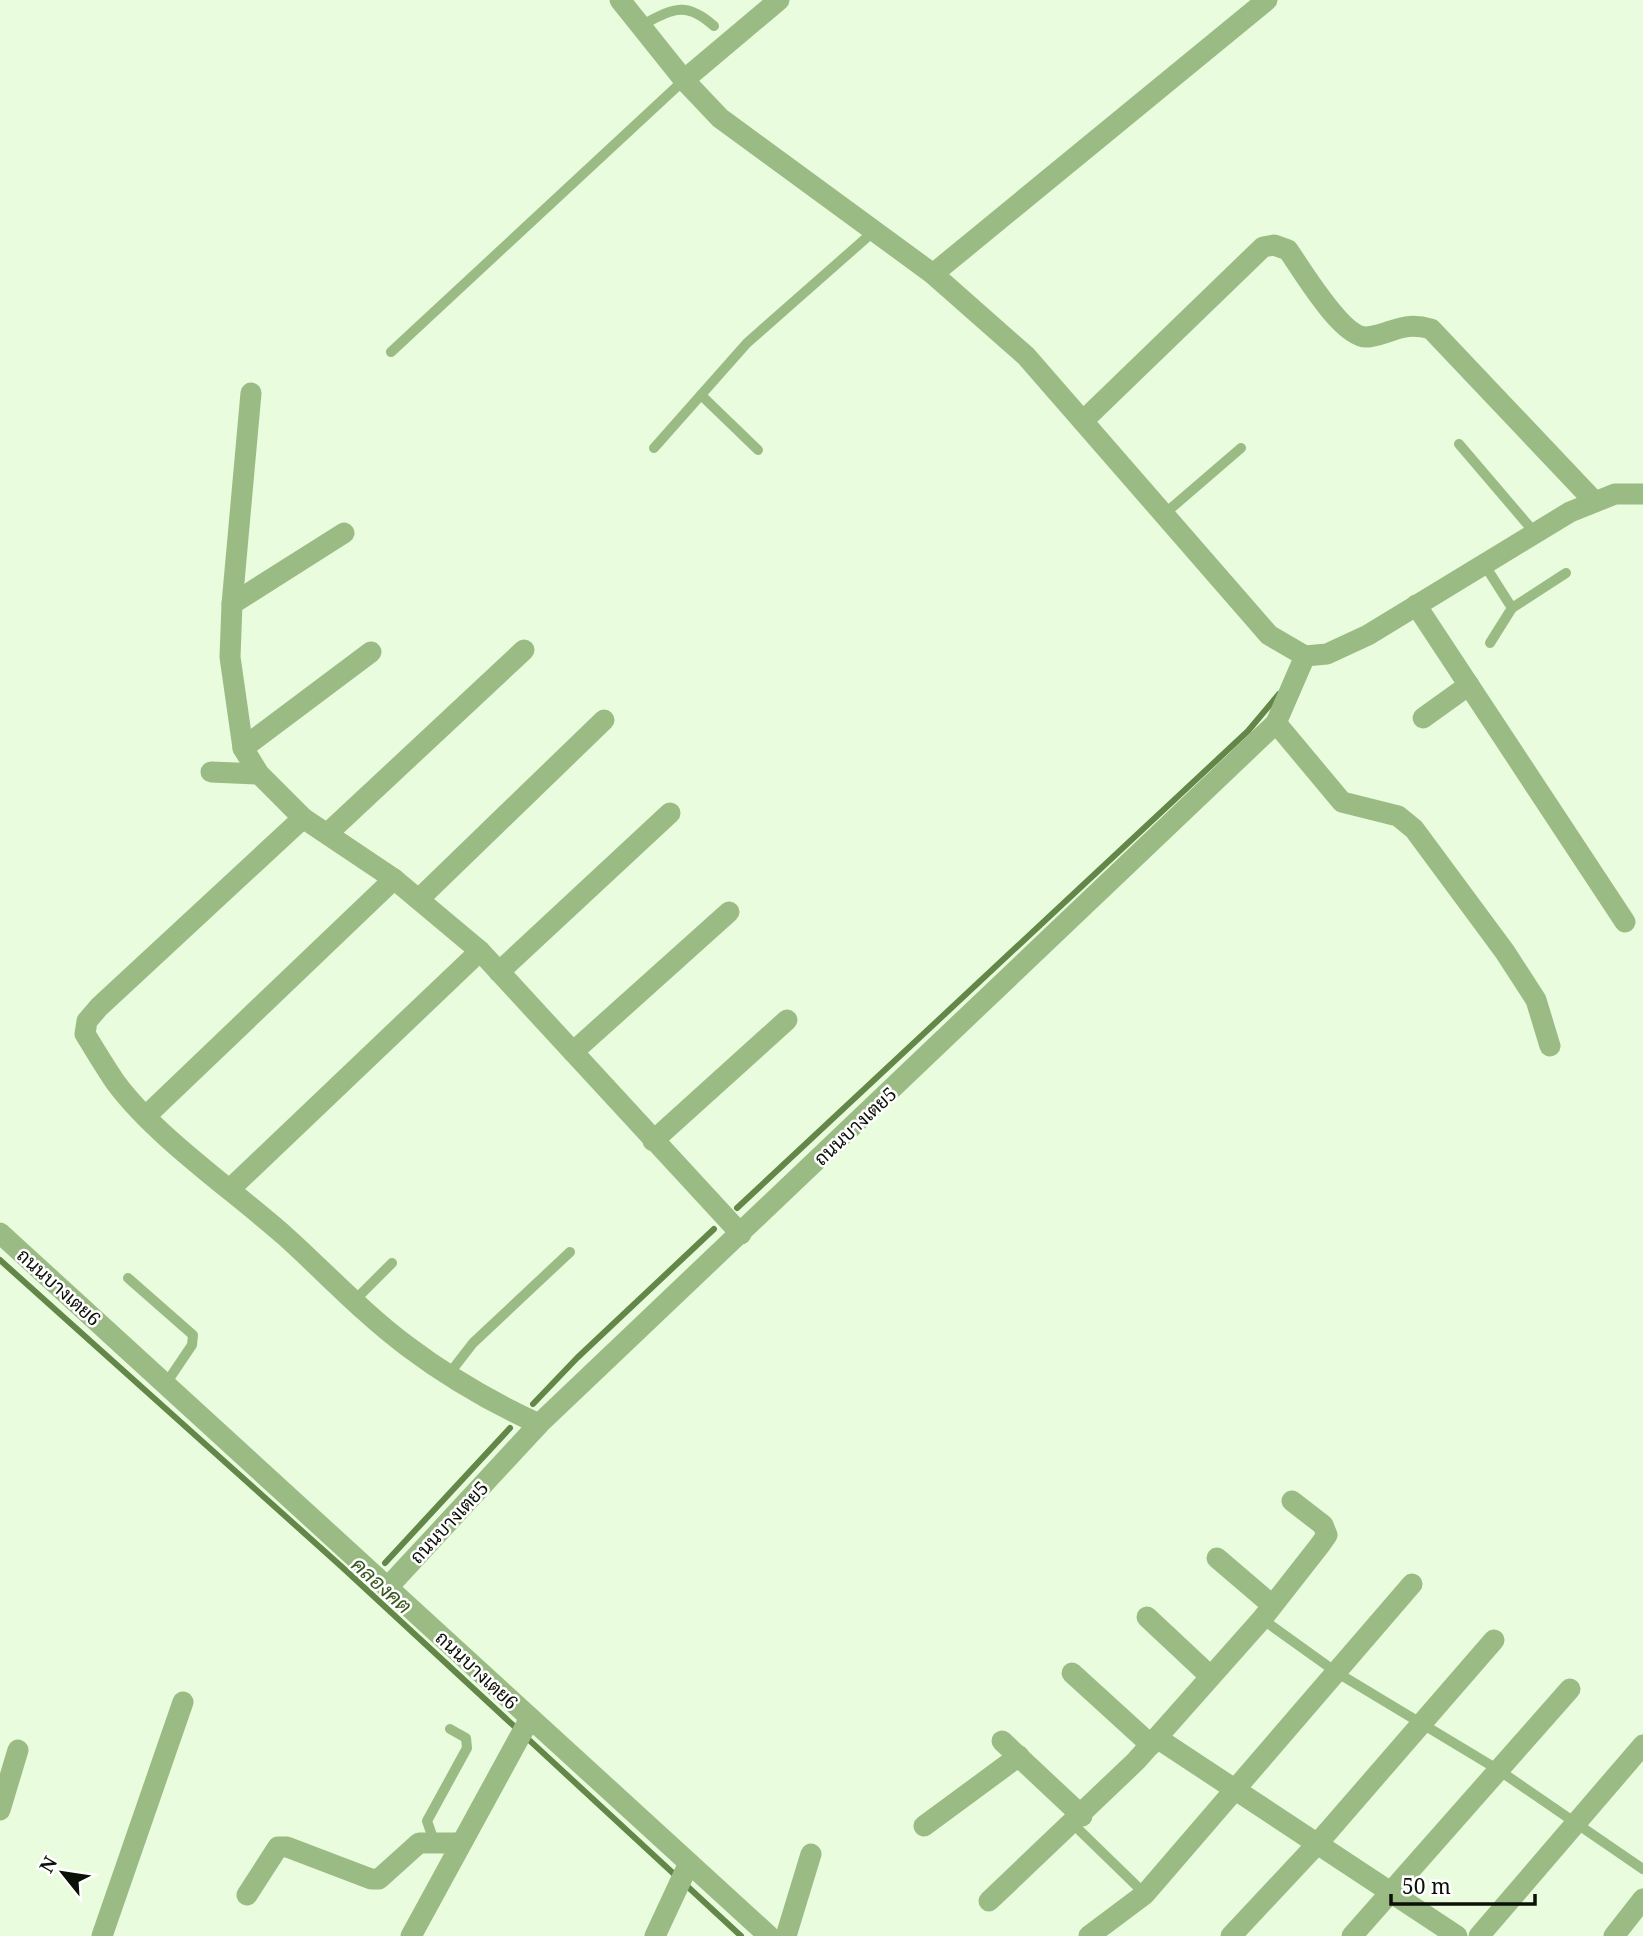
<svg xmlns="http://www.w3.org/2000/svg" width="1643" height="1936" viewBox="0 0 1643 1936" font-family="'Noto Serif',Sarabun,serif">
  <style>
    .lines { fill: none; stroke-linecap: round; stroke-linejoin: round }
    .stream { stroke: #638748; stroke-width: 6 }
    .lane { stroke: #9bbb84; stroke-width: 10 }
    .street { stroke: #9bbb84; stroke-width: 21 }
    .labels { text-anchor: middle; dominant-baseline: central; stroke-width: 5; stroke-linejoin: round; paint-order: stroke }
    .street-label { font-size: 19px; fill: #0b1107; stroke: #fff }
    .water-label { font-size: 21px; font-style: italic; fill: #37571c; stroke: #fff }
  </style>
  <rect width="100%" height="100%" fill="#e9fcdd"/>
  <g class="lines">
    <!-- stream -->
    <g class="stream">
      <polyline points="737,1208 1248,731 1279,694"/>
      <polyline points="0,1260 342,1567 741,1936"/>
      <polyline points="533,1404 577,1358 714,1229"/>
      <polyline points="385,1563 510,1428"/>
    </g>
    <!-- lane -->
    <g class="lane">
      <path d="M640,26C673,9 685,0 714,26"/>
      <polyline points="391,352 684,80"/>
      <polyline points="701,395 758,450"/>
      <polyline points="1459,444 1535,533"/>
      <polyline points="654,448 747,343 873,232"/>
      <polyline points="1162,516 1241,448"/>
      <polyline points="1484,564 1512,608 1566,573"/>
      <polyline points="1490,643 1512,608"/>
      <polyline points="128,1278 193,1335 192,1345 165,1385"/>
      <polyline points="354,1301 392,1263"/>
      <polyline points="449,1374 473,1343 570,1252"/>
      <polyline points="1262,1619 1336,1672 1497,1769 1643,1869"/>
      <polyline points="1073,1824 1145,1894"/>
      <polyline points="434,1841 427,1821 467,1748 466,1738 450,1729"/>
    </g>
    <!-- street -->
    <g class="street">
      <polyline points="620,0 684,80 720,118 933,274 1026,356 1269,635 1305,656 1327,654 1368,635 1570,512 1615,494 1643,494"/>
      <polyline points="684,80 779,0"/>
      <polyline points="933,274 1267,0"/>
      <polyline points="251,393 232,604 230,657 243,748 259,774 303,818 394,879 480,951 741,1234"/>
      <path d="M1083,421L1263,247L1274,245L1288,250C1302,270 1343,340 1368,337C1394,333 1402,321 1431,329L1594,501"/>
      <polyline points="232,604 344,533"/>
      <polyline points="1416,605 1625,922"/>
      <polyline points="1423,718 1469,685"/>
      <polyline points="1276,723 1342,802 1398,816 1414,829 1505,952 1536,1000 1550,1046"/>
      <polyline points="243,748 371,652"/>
      <polyline points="211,772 259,774"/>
      <path d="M303,818L99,1007L87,1021L85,1034C95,1050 105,1067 116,1083C156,1137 233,1190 285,1236C326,1273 363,1313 407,1346C448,1377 493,1403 539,1424"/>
      <polyline points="328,833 524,650"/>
      <polyline points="419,899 604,720"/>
      <polyline points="499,972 670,813"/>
      <polyline points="573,1052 729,912"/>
      <polyline points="146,1116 394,879"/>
      <polyline points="653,1141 787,1020"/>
      <polyline points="230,1189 480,951"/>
      <polyline points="0,1233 769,1936"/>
      <polyline points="1217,1558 1272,1605"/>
      <polyline points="388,1587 539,1424 1276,723 1305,656"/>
      <polyline points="1147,1617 1210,1676"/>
      <polyline points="1072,1673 1151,1745"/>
      <polyline points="1157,1738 1457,1936"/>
      <polyline points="1002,1741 1082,1816"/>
      <polyline points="0,1810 18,1750"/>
      <polyline points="924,1826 1019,1756"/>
      <polyline points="247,1895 278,1847 287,1847 371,1879 379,1879 419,1843 460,1843"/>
      <polyline points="989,1901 1136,1761 1262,1619 1320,1545 1327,1535 1323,1525 1292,1501"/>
      <polyline points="102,1936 183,1702"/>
      <polyline points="411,1936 530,1718"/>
      <polyline points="655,1936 689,1863"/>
      <polyline points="786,1936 811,1854"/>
      <polyline points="1089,1936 1145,1894 1412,1584"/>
      <polyline points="1231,1936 1318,1843 1494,1640"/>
      <polyline points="1352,1936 1570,1689"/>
      <polyline points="1479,1936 1643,1745"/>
      <polyline points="1614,1936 1643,1899"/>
    </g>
  </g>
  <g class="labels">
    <!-- street labels -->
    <g class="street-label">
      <text transform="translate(855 1126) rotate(-43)">ถนนบางเตย5</text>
      <text transform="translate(59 1287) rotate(42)">ถนนบางเตย6</text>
      <text transform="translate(449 1522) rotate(-47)">ถนนบางเตย5</text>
      <text transform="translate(477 1670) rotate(43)">ถนนบางเตย6</text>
    </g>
    <!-- water labels -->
    <g class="water-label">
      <text transform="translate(382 1585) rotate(42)">คลองคต</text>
    </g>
  </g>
  <!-- north arrow -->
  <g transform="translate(63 1873) rotate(300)" stroke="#ffffff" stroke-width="5" paint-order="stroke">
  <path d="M0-5L12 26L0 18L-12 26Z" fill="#0b1107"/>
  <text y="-10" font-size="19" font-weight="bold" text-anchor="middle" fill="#0b1107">N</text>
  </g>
  <!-- scale -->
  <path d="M1391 1894v10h144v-10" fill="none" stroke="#0b1107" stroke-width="3.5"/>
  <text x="1402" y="1894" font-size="21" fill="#0b1107" stroke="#ffffff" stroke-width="5" paint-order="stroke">50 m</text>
</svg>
